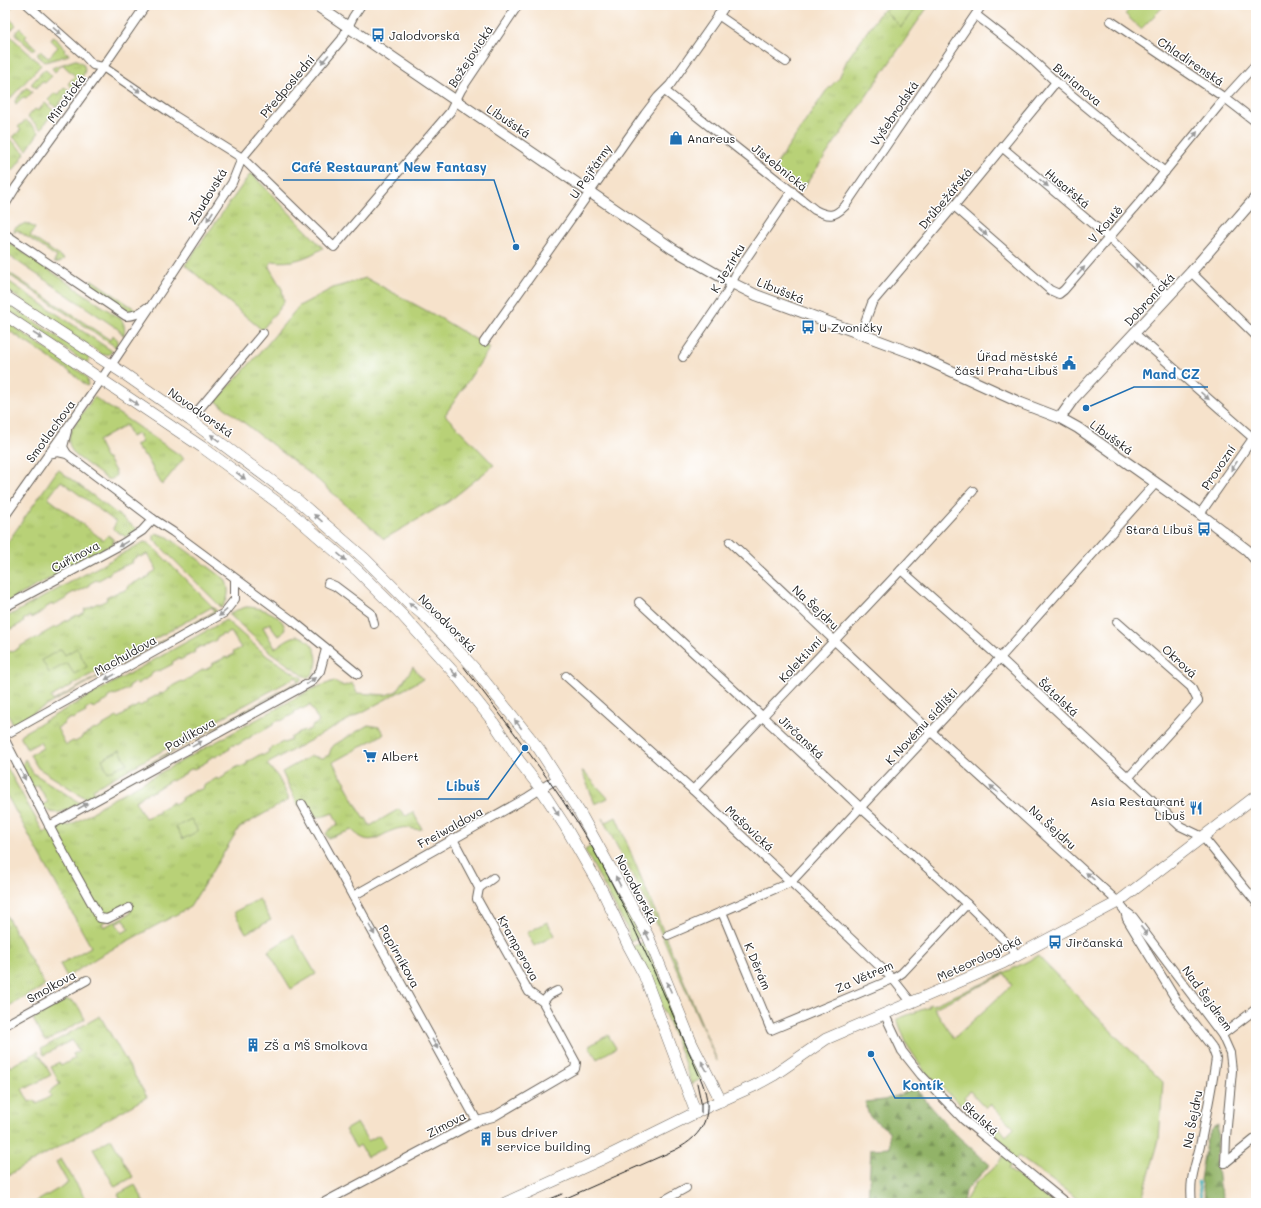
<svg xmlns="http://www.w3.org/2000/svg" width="1261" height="1208" viewBox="0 0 1261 1208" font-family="Mali,sans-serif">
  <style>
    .grass { fill: url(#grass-tufts); stroke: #6a764a; fill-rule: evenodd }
    .forest { fill: url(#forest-firs); stroke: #576842 }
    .park { fill: #b8d177; stroke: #6a764a; fill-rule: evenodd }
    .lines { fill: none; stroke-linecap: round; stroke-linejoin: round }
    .stream { stroke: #47b6bf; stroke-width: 2.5 }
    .minor-casing { stroke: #686159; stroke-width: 10 }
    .tertiary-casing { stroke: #686159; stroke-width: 12 }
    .secondary-casing { stroke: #686159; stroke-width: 12 }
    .minor { stroke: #fff; stroke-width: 8 }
    .tertiary { stroke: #fff; stroke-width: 10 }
    .secondary { stroke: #fff; stroke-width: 11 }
    .tram { stroke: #1c1c1c; stroke-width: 1 }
    .oneway { fill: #999 }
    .labels { text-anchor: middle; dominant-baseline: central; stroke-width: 3; stroke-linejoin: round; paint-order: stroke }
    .poi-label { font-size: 12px; fill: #1c1c1c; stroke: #fff; text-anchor: start }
    .street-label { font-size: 12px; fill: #1c1c1c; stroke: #fff }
    .leader { fill: none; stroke: #1f6fb2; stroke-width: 1.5 }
    .callout-dot { fill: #1f6fb2; stroke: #fff; stroke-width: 1.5 }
    .callout-label { font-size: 13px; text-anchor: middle; font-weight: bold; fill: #1f6fb2; stroke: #fff; stroke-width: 3; stroke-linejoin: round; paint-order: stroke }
  </style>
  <defs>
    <pattern id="grass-tufts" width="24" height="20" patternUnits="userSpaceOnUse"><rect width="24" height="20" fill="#b8d177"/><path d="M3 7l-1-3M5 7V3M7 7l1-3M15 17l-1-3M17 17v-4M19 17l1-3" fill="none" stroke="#9eb366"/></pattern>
    <pattern id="forest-firs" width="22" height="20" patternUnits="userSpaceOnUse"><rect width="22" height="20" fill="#92b368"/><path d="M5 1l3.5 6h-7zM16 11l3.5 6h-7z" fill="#769155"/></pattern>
  </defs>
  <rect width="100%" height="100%" fill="#fff"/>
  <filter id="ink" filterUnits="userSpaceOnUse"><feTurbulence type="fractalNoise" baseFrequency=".025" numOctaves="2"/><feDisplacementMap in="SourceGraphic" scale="8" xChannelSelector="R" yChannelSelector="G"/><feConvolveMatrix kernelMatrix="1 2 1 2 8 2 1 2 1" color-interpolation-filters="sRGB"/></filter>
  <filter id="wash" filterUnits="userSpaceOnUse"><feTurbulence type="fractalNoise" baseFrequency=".012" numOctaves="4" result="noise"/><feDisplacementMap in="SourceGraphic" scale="16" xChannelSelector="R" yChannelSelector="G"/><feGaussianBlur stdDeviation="0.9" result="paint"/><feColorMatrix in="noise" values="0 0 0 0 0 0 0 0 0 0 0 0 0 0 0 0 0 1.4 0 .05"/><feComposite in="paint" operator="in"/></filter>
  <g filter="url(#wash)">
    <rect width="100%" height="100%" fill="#f6e2cb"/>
    <!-- grass -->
    <g class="grass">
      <polygon points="7,5 14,5 5,14 16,25 11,30 5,24 5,8"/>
      <polygon points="890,5 892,5 885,11 901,26 917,5 929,5 802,190 774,168 826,91 839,78 847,60 880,13"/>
      <polygon points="20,28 27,35 25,38 36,48 35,50 32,50 16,35 16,32"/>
      <polygon points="5,31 41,65 5,104"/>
      <polygon points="54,36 65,50 64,51 66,53 67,52 69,55 45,62 38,56 38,53 40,51 48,58 58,47 51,40"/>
      <polygon points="75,60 77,60 83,64 85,69 84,74 72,88 68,84 75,76 62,64 55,72 52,68"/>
      <polygon points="45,69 52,76 45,83 42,81 36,88 32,85 32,83"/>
      <polygon points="65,87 69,91 56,108 48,100 55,93 58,95"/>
      <polygon points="26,88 29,89 32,92 26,99 23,97 16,104 15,101"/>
      <polygon points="45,103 54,111 41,129 28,117 35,109 38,111"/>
      <polygon points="26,120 39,132 27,150 13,137 21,130 18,127"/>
      <polygon points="11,140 25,153 13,171 5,164 6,150 5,146"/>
      <path d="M251,173L323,248C307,258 291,264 272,261L269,267L282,289L284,302L262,330L185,265Z"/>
      <path d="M26,223L35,228L30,236L64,259C61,262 58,263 54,262L57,257L17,230L14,233L15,228Z"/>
      <path d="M5,240L121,319C125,325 125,329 124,336L118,329L5,253Z"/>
      <polygon points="5,270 110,340 113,335 118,340 116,347 5,272"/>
      <polygon points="366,278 440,318 490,348 445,415 494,465 448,502 384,539 318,480 216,401 265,347 299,306 333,288"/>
      <polygon points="5,279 112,351 110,354 103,355 5,289"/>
      <polygon points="92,280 138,311 131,311 125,309 89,285"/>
      <polygon points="5,302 89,358 89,362 85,362 5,308"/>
      <polygon points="5,321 83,374 87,379 88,385 87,386 72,373 5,328"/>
      <path d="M94,397L184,458L162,485L145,455H143L141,451H139L135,445L142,442L138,434L131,437L126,425L98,441L104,453L103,454L106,459H108L116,473C116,478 112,480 107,479L75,455C71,450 68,444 69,437C72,425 87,408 94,397Z"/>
      <polygon points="59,470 137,529 126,537 113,529 116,522 61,481 48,498 103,540 108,535 113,539 113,544 5,603 5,546 57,471"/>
      <path d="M156,533L168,537L225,579C230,590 229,598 222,608L154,540V536Z"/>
      <path d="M144,542L149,543L217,611L13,724L5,709V654L11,651L12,652L19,648V647L33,639L34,640L41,636V635L55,627L56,628L63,624L62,623L77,615L78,616L85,612L84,610L98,603L99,604L107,600L106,598L120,591L121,592L129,588L128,586L142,579L143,580L150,576V574L157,570L148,554L140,557L139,556L132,560L133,562L118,569V568L110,572L111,573L97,581L96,580L89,584V586L75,593L74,592L67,596V598L53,606L52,604L45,608V610L31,618L30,616L23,620L24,622L9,630L8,628L5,630V618ZM212,607L214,611L210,614L53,701L51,697Z"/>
      <path d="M246,607C260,607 283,614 285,629L282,634L279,636L276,634L270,623L263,627L275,648C281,644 289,637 297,636C301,636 304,638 308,641C319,650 321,670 307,678L270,652L229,614L237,610Z"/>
      <path d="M226,620L267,656L302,678V680L87,799L38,768L30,755L43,748L40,742L27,749L21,738V734ZM231,632L241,648L233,652L234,654L227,658L226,657L212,664V666L205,670L204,669L183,682L182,681L168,688L169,690L162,694L161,693L146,701L147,702L140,706L139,705L125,713V714L118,718L117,717L103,725V726L96,730L95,729L81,737L82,738L75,742L73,741L66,745L57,728L64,724V722L71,718L72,719L86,712L85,710L92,706L93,708L108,700L107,698L114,694L115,695L129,688V686L136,682L137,684L151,676V674L158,670L159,671L173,664L172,662L179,658L180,660L195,652L194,650L201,646L202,647L216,640V638L223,634L224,635ZM296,677L299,681L95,793L93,789Z"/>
      <path d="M413,667L423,679L267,764L278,777L288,797V800L239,828L190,907L98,957L67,977L60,964L91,947L5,792V764L44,833L62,822L69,826L93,812L100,806L312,689L334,681L344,686L352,683L357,693L386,695L397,691ZM310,705L319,722L312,726V728L305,732L304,730L290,738L291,740L284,743L283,742L268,750L269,752L262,756L261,754L247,762V764L240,767L239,766L225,774V776L218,780L217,778L203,786L204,788L196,791V790L181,798L182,800L174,804L173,802L159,810L160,812L145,818L135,801L142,797V796L149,792L150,793L171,780L172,781L186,773L185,772L193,768L194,769L208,761L207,760L214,756L215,757L230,749L229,747L236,744L237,745L251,737V736L258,732L259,733L273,725V723L280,720L281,721L295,713L294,712L301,708L302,709ZM129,909L131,913L104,927L102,923ZM124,919L129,929L122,933L116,923Z"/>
      <path d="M368,725L379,727L384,734L333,762L341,777H342L346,783L345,784L364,819L366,818L370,826L399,809L406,816L413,812L422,829C415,831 408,826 401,828C379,832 373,851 352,830L328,838L326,834L328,831L338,824L333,813C315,820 314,818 306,801L298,805L282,772L311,756L323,758L329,755L331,749L334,745Z"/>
      <path d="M25,759L33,773L80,803C66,810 54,820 42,805L48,802L38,785L32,788L22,766Z"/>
      <polygon points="582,771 583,771 608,798 595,804"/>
      <polygon points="616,817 717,1061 650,908 602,818 605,823"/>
      <polygon points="593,845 644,935 630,941 628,931 585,850"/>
      <polygon points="5,913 45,986 5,1008"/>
      <polygon points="647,940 648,950 705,1077 691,1084 682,1055 657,995 639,955 632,947"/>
      <path d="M66,1000C79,1002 79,1009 85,1019L49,1040H44L33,1019Z"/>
      <polygon points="100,1016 147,1097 5,1177 5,1058 10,1067 27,1057 28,1058 30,1058 29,1056 38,1051 39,1053 37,1054 38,1056 40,1055 51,1075 27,1088 26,1087 22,1089 29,1102 35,1100 37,1104 51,1096 49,1092 60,1084 51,1067 59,1062 61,1066 75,1058 73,1054 79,1051 72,1040 44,1055 41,1049"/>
    </g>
    <!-- forest -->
    <g class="forest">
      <polygon points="916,1089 951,1130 990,1165 965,1191 963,1203 868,1203 871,1149 890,1148 889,1131 869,1116 865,1102 884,1100"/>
      <polygon points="1218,1125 1216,1159 1219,1186 1225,1203 1207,1203 1200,1180 1206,1142 1211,1130 1214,1127"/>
    </g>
    <!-- park -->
    <g class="park">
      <polygon points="892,5 917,5 901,27 885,11"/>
      <polygon points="1134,5 1165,5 1141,29 1125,14"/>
      <polygon points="77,648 87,667 74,674 67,663 49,673 42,660 61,649 65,655"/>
      <polygon points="120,750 127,763 108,772 102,759"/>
      <polygon points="191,819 198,831 183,839 176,827"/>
      <polygon points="259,899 271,920 246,933 234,912"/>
      <polygon points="547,922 555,935 534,946 527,933"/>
      <polygon points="293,935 316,974 291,989 268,951"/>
      <path d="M1038,956L1117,1037L1163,1082L1159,1140L1141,1203H1083L1018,1156L1008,1169L1053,1203H964L975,1184L992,1170L1010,1149L925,1072L907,1045L897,1019L929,1007L928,1005L931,1004L932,1005L982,984ZM1005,974L1012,985L954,1038L934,1008ZM970,1091L986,1108L990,1104L1014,1128L1006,1136L999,1127L994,1131L965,1102L966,1100L964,1097Z"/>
      <polygon points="608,1035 616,1048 597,1059 589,1046"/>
      <polygon points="357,1123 368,1141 379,1135 386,1147 367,1157 360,1145 356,1148 345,1130"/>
      <polygon points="111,1139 133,1177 115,1187 93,1149"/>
      <polygon points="61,1159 88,1203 34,1203 68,1183 56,1162"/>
      <polygon points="135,1185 145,1203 123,1203 118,1194"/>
    </g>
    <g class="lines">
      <!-- stream -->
      <polyline class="stream" points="1198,1182 1202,1203"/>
    </g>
  </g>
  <g filter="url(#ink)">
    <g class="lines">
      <!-- minor casing -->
      <g class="minor-casing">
        <g id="minor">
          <polyline points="28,5 83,54 93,65 103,67 175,116 242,158 334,247 450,112 461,90 518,5"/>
          <polyline points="718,15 786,62"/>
          <polyline points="976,15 1025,53 1056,82 1165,172"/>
          <polyline points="1111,21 1225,98 1256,122"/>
          <path d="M665,91L815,210C829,217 834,217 845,206L982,5"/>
          <polyline points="1003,148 1109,238 1169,296"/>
          <polyline points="5,205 16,187 103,67 146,5"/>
          <polyline points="954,206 1050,290 1059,294 1064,290 1145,196 1225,98 1256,64"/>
          <path d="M5,234L126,316C135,316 140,313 146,308"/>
          <polyline points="1191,272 1256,336"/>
          <polyline points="861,333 872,303 954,206 1056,82"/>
          <polyline points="1134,333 1253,438"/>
          <polyline points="484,342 645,114 658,97 670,85 726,5"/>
          <polyline points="683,357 726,294 737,272 792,191"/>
          <polyline points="190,420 263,333"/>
          <polyline points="67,431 63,447 67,454"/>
          <polyline points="48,454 58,452 67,454 153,519 173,532 293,621 358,674"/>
          <polyline points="1200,514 1256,434"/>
          <polyline points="5,516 101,380 163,288 232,183 242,158 342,39 353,17 361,5"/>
          <path d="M730,542L927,728L1118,902L1125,911L1127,919L1178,1003L1212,1047L1216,1058C1212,1088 1206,1117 1200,1146C1195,1167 1189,1180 1192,1203"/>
          <polyline points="901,570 1000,658 1180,826 1203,837 1256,902"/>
          <polyline points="328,583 335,586 371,613 374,624"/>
          <polyline points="639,602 861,808 967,904 1012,948 1016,955"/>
          <polyline points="5,607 122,544 142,531 153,519"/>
          <polyline points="1117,622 1191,687 1198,701 1128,778"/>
          <polyline points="566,676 693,790 791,882 893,979 912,1003"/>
          <polyline points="5,735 224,613 235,599 235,579"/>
          <polyline points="5,740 57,841 100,918 107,919 129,908"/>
          <polyline points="693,790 901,570 973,491"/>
          <polyline points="302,804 477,1121"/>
          <polyline points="49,826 311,682 320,671 326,649"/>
          <polyline points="479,888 493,878"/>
          <polyline points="353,896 528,797 558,778"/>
          <polyline points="1125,911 1133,917 1222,1035 1230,1053 1232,1071 1226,1137 1225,1163"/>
          <polyline points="722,912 771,1030 893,979 902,973 967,904"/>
          <polyline points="668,935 791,882 1000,658 1155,484"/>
          <polyline points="543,1002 549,995 557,991"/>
          <polyline points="885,1015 902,1051 921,1075 964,1120 1066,1203"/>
          <polyline points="5,1025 87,980"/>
          <polyline points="1222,1035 1256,1009"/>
          <polyline points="1225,1163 1256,1138"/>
          <polyline points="323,1203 477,1121 493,1117 575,1069 576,1063 543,1002 529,992 477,899 479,888 453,839"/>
          <polyline points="659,1203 686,1188"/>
        </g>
      </g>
      <!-- tertiary casing -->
      <g class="tertiary-casing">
        <g id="tertiary">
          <polyline points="316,5 673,249 732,283 756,295 912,353 1021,403 1060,418 1078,428 1200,514 1247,550 1256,560"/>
          <polyline points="1060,418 1074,398 1191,272 1256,197"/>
        </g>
      </g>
      <!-- secondary casing -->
      <g class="secondary-casing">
        <g id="secondary">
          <polyline points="5,296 123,373 190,420 296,499 365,559 410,604 428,619 454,646 474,668 539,749 580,813 648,936 692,1044 721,1101"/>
          <polyline points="5,315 202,447 289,511 358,571 402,615 456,675 491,719 520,762 541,789 565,826 603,892 628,945 644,975 696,1113"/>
          <polyline points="505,1203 600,1160 707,1107 754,1086 774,1075 826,1039 1003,963 1118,902 1256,796"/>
        </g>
      </g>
      <!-- minor -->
      <use href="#minor" class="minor"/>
      <!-- tertiary -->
      <use href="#tertiary" class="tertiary"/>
      <!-- secondary -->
      <use href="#secondary" class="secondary"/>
      <!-- tram -->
      <g class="tram">
        <path d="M464,667C509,726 554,783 592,847C635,922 667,1002 702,1082C714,1113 705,1135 675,1150L555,1203"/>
        <polyline points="697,1083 701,1102 701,1113"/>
        <polyline points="541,1203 562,1194"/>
      </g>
    </g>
    <!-- one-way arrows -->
    <defs><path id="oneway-solid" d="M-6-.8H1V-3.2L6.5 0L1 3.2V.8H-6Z"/></defs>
    <g class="oneway">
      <use href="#oneway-solid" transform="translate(57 31) rotate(41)"/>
      <use href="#oneway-solid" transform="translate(325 59) rotate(130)"/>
      <use href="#oneway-solid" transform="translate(136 89) rotate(34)"/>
      <use href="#oneway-solid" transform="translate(1194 136) rotate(-51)"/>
      <use href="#oneway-solid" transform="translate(1044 183) rotate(40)"/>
      <use href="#oneway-solid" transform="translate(210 216) rotate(123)"/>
      <use href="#oneway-solid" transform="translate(983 232) rotate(41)"/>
      <use href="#oneway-solid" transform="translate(1139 267) rotate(-137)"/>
      <use href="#oneway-solid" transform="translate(1081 271) rotate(-49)"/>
      <use href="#oneway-solid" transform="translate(38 336) rotate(33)"/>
      <use href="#oneway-solid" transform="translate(1205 396) rotate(41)"/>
      <use href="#oneway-solid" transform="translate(134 402) rotate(34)"/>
      <use href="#oneway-solid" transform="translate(215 438) rotate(-143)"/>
      <use href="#oneway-solid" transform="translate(1234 466) rotate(124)"/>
      <use href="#oneway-solid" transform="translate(241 476) rotate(36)"/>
      <use href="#oneway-solid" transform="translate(318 518) rotate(-139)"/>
      <use href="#oneway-solid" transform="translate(123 544) rotate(149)"/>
      <use href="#oneway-solid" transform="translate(342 557) rotate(41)"/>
      <use href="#oneway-solid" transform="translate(413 606) rotate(-139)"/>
      <use href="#oneway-solid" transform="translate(223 613) rotate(141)"/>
      <use href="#oneway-solid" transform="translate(454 673) rotate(49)"/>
      <use href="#oneway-solid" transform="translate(110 677) rotate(151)"/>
      <use href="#oneway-solid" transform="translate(311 681) rotate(-37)"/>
      <use href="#oneway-solid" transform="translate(518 724) rotate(-128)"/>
      <use href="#oneway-solid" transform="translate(197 744) rotate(-29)"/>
      <use href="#oneway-solid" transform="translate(23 775) rotate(63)"/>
      <use href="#oneway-solid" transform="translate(994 789) rotate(-138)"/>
      <use href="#oneway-solid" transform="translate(83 806) rotate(-30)"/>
      <use href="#oneway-solid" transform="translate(556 811) rotate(58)"/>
      <use href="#oneway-solid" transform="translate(1090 876) rotate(-138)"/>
      <use href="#oneway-solid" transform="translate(618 881) rotate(-117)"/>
      <use href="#oneway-solid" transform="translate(372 930) rotate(61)"/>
      <use href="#oneway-solid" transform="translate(1144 931) rotate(53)"/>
      <use href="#oneway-solid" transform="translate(647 935) rotate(-116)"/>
      <use href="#oneway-solid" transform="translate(669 987) rotate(-113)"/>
      <use href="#oneway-solid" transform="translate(435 1044) rotate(61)"/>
      <use href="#oneway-solid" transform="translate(704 1066) rotate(-120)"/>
    </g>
  </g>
  <!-- icons -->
  <defs>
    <g id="bus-bare" transform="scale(1.08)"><path d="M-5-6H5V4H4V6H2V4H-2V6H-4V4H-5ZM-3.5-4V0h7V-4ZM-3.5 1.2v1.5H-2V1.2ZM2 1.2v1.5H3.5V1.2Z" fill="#1f6fb2" stroke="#fff" stroke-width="2.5" paint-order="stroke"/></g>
    <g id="shop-bare" transform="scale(1.08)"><path d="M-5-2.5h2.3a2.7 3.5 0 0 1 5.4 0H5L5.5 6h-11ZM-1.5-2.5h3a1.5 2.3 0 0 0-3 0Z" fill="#1f6fb2" stroke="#fff" stroke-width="2.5" paint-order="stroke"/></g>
    <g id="civic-bare" transform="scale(1.08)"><path d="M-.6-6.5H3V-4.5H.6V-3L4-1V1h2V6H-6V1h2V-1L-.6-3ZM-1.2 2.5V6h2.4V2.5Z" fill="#1f6fb2" stroke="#fff" stroke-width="2.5" paint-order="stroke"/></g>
    <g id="supermarket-bare" transform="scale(1.08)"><path d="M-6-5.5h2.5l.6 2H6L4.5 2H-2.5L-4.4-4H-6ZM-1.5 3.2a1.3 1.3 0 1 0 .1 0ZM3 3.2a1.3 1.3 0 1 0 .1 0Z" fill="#1f6fb2" stroke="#fff" stroke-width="2.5" paint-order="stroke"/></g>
    <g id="restaurant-bare" transform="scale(1.08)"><path d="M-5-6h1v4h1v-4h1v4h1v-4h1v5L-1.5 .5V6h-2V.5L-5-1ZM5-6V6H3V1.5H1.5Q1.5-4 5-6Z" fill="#1f6fb2" stroke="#fff" stroke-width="2.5" paint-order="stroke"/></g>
    <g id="building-bare" transform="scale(1.08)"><path d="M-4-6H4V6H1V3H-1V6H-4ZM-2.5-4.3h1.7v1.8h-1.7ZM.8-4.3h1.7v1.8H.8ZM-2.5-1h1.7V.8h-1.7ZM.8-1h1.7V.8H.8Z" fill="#1f6fb2" stroke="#fff" stroke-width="2.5" paint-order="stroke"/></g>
  </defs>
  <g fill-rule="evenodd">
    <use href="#bus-bare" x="378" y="35"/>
    <use href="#shop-bare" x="676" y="138"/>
    <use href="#bus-bare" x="808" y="327"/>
    <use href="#civic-bare" x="1069" y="363"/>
    <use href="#bus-bare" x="1204" y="529"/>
    <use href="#supermarket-bare" x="370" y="756"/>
    <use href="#restaurant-bare" x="1196" y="808"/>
    <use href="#bus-bare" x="1055" y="942"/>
    <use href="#building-bare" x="253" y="1045"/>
    <use href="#building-bare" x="486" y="1139"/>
  </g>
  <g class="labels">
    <!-- poi labels -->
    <g class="poi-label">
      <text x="389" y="35">Jalodvorská</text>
      <text x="687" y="138">Anareus</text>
      <text x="819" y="327">U Zvoničky</text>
      <text x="1058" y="356" text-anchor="end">Úřad městské<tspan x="1058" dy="14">části Praha-Libuš</tspan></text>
      <text x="1193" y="529" text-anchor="end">Stará Libuš</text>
      <text x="381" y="756">Albert</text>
      <text x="1185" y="801" text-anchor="end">Asia Restaurant<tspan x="1185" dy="14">Libuš</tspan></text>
      <text x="1066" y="942">Jirčanská</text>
      <text x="264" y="1045">ZŠ a MŠ Smolkova</text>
      <text x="497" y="1132">bus driver<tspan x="497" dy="14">service building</tspan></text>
    </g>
    <!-- street labels -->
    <g class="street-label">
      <text transform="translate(470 56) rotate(-57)">Božejovická</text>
      <text transform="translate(1191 61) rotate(34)">Chladírenská</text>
      <text transform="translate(1078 84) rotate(40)">Burianova</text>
      <text transform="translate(287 86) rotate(-50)">Předposlední</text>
      <text transform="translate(66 98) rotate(-54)">Mirotická</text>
      <text transform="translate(894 113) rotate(-56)">Vyšebrodská</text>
      <text transform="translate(509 121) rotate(34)">Libušská</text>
      <text transform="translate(780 167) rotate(39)">Jistebnická</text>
      <text transform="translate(590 171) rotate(-55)">U Pejřárny</text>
      <text transform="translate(1068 188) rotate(40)">Husařská</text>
      <text transform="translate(207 196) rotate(-59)">Zbudovská</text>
      <text transform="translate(945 198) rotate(-50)">Drůbežářská</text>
      <text transform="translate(1105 224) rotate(-49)">V Koutě</text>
      <text transform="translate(727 268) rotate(-59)">K Jezírku</text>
      <text transform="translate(781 290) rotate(22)">Libušská</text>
      <text transform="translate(1149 299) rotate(-47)">Dobronická</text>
      <text transform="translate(201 412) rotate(35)">Novodvorská</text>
      <text transform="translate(50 431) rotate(-54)">Smotlachova</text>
      <text transform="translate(1112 437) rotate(36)">Libušská</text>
      <text transform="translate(1218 467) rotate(-56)">Provozní</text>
      <text transform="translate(75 556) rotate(-28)">Cuřínova</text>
      <text transform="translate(816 607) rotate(43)">Na Šejdru</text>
      <text transform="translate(448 623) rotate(45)">Novodvorská</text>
      <text transform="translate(125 655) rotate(-29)">Machuldova</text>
      <text transform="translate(800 659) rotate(-47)">Kolektivní</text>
      <text transform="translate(1180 661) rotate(42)">Okrová</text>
      <text transform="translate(1059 697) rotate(43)">Šátalská</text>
      <text transform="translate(921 726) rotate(-47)">K Novému sídlišti</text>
      <text transform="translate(190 734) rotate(-29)">Pavlíkova</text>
      <text transform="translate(802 737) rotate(43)">Jirčanská</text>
      <text transform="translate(450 827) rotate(-29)">Freiwaldova</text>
      <text transform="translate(1053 827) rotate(42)">Na Šejdru</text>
      <text transform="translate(750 828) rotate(43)">Mašovická</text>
      <text transform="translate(637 889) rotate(62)">Novodvorská</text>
      <text transform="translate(519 948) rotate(61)">Kramperova</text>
      <text transform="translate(400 956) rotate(61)">Papírníkova</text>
      <text transform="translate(979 958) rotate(-25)">Meteorologická</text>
      <text transform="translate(758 966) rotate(67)">K Děrám</text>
      <text transform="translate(864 976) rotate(-24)">Za Větrem</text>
      <text transform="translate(51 986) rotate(-29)">Smolkova</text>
      <text transform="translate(1208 998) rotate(54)">Nad Šejdrem</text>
      <text transform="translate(981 1118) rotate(42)">Skalská</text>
      <text transform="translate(1192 1119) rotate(-79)">Na Šejdru</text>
      <text transform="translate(446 1124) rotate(-28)">Zimova</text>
    </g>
  </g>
  <!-- callouts -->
  <path class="leader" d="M516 247L494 180H283M1086 408L1134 387H1208M525 748L488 799H438M871 1054L895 1098H952"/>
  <g class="callout-dot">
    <circle cx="516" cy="247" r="4"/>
    <circle cx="1086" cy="408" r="4"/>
    <circle cx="525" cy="748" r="4"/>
    <circle cx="871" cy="1054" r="4"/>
  </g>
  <g class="callout-label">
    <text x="389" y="172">Café Restaurant New Fantasy</text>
    <text x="1171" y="379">Mand CZ</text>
    <text x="463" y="791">Libuš</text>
    <text x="923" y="1090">Kontík</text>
  </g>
  <!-- margin -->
  <rect width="1261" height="1208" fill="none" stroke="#fff" stroke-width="20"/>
</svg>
